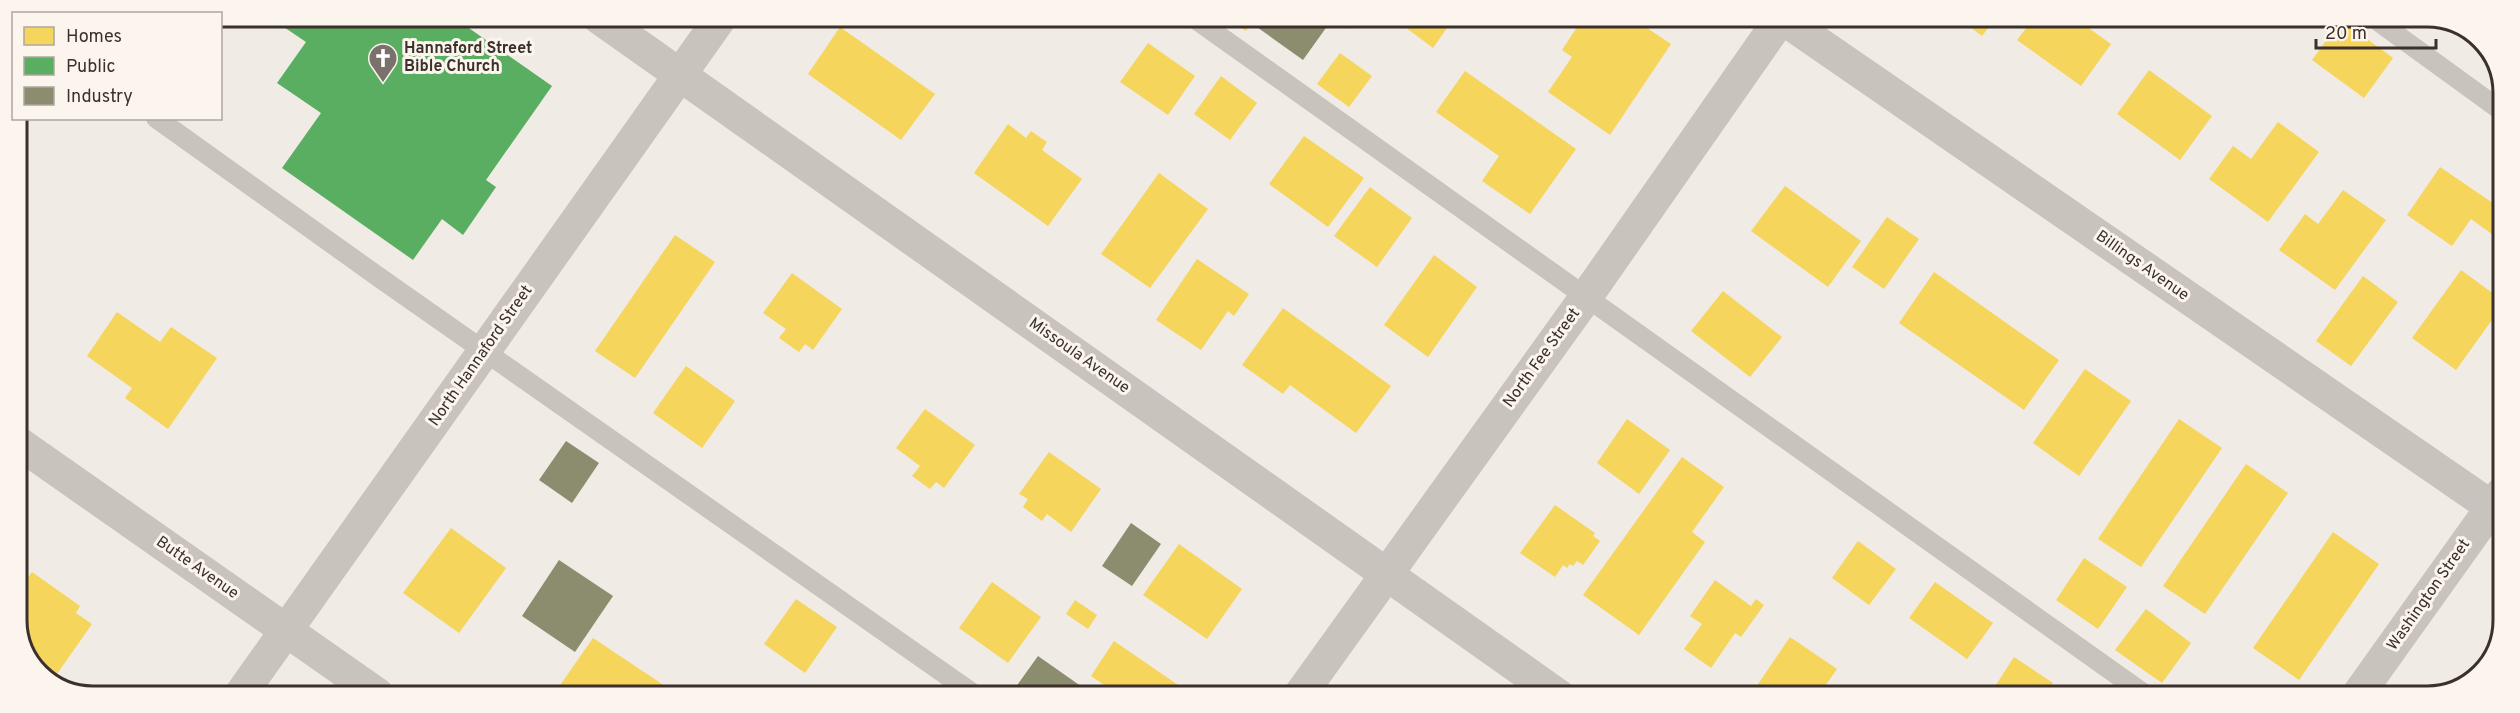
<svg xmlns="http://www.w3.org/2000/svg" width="2520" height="713" viewBox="0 0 2520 713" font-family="Overpass,sans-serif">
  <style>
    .homes { fill: #f6d55c }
    .public { fill: #5aae61 }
    .industry { fill: #8c8c6e }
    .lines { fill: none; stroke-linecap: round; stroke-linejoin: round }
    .lane { stroke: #c9c3be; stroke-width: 20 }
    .street { stroke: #c9c3be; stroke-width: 33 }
    .labels { text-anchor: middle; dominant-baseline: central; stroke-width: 6; stroke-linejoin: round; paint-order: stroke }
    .poi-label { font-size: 16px; font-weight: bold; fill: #3b302b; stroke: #fbf5ee; text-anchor: start }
    .street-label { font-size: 16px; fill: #3b302b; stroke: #fbf5ee }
    .rim { fill: none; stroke: #3b302b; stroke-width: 3 }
  </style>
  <rect width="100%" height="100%" fill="#f0ebe5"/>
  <!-- homes -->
  <g class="homes">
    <polygon points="1227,18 1255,18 1246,31"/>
    <polygon points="1331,18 1354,18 1347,29"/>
    <polygon points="1406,18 1454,18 1433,48 1401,24"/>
    <polygon points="1583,18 1595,26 1600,18 1632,18 1671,44 1610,135 1548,92 1572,57 1562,50"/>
    <polygon points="1958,18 1995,19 1982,36"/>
    <polygon points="2033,19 2076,19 2111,44 2081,86 2017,40"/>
    <polygon points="2341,20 2393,58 2364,98 2312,60"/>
    <polygon points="840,27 935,94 901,140 808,74"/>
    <polygon points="1148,43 1195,76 1168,115 1120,82"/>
    <polygon points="1340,53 1372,76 1349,107 1317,84"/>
    <polygon points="2149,70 2212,116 2180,160 2117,114"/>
    <polygon points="1465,71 1576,149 1530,214 1482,181 1499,156 1436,112"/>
    <polygon points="1221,76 1257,103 1230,140 1194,114"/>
    <polygon points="2278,122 2319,152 2268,222 2209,179 2233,146 2251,159"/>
    <polygon points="1008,124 1026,138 1031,131 1047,142 1042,150 1082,179 1048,226 974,173"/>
    <polygon points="1304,136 1364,178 1328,227 1269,184"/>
    <polygon points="2440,167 2503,210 2503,242 2471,219 2452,246 2407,215"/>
    <polygon points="1159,173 1208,209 1150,288 1101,254"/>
    <polygon points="1785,186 1861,241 1828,287 1751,231"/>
    <polygon points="1370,187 1412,218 1377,267 1334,236"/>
    <polygon points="2343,190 2386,220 2335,290 2279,250 2305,214 2318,224"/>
    <polygon points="1887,217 1919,239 1884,289 1852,267"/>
    <polygon points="675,235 715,262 635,378 595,351"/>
    <polygon points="1434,255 1477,287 1428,357 1384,325"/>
    <polygon points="1197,259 1249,294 1234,316 1228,311 1201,350 1156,320"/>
    <polygon points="2461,270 2502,300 2502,306 2456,370 2412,338"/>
    <polygon points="1934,272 2059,360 2024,410 1899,323"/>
    <polygon points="792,273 842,309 813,350 805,344 799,352 779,338 786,329 763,313"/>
    <polygon points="2363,276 2398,302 2351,366 2316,341"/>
    <polygon points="1723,291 1782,337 1750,377 1691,331"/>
    <polygon points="1283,308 1391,386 1356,433 1290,385 1283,394 1242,365"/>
    <polygon points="117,312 160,342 171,327 217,358 168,429 125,398 132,388 87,356"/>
    <polygon points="686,366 735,401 702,448 653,413"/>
    <polygon points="2085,369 2131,401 2079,476 2033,443"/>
    <polygon points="925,409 975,445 944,488 936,482 930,489 912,476 920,466 896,448"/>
    <polygon points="1627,419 1670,450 1639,494 1597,463"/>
    <polygon points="2179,419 2222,448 2141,567 2098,539"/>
    <polygon points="1049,452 1101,489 1071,532 1047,514 1042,521 1023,507 1028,499 1019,494"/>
    <polygon points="1682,457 1724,487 1692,532 1705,542 1639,635 1583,595"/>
    <polygon points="2246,464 2288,493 2205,614 2163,586"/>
    <polygon points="1555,505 1595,533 1593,536 1600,541 1583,565 1577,561 1573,566 1570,564 1567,568 1563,565 1555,577 1520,553"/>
    <polygon points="451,528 506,568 459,633 403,593"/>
    <polygon points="2333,532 2379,564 2299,680 2253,648"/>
    <polygon points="1858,541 1896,569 1869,605 1832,578"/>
    <polygon points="1179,544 1242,589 1207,639 1143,595"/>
    <polygon points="2084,558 2127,587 2098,629 2056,600"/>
    <polygon points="32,572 80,606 76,613 92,624 52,681 35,670 17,625 17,593"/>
    <polygon points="1715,580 1751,606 1756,599 1764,605 1741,637 1735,633 1711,668 1684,649 1702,624 1690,616"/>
    <polygon points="992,582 1041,617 1008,663 959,628"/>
    <polygon points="1935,582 1993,623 1967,659 1909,618"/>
    <polygon points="796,599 837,627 805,673 764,644"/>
    <polygon points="1075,600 1097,615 1088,629 1066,614"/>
    <polygon points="2146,609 2191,643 2162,683 2115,650"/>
    <polygon points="1790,637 1837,669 1818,696 1750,696"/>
    <polygon points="593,638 665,686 677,695 554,694"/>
    <polygon points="1114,641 1181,687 1175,695 1110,695 1113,691 1091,676"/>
    <polygon points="2014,657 2053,683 2043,696 1999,696 1992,691"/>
  </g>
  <!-- public -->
  <polygon class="public" points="269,17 453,17 552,86 486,180 496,187 463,235 442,219 413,260 282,168 321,113 277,83 306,42"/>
  <!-- industry -->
  <g class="industry">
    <polygon points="1259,18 1333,18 1303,60 1254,25"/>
    <polygon points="566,441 599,463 572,503 539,480"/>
    <polygon points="1131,523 1161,544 1132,586 1102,566"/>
    <polygon points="559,560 613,596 575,652 522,616"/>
    <polygon points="1038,656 1085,689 1081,695 1010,695"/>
  </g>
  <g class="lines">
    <!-- lane -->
    <g class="lane">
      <polyline points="1194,18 2147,696"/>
      <polyline points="2375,19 2503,112"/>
      <polyline points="156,118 380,278 975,695"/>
    </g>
    <!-- street -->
    <g class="street">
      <polyline points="598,17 1559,696"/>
      <polyline points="1782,18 2502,514"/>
      <polyline points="17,442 377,694"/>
      <polyline points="241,694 721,17"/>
      <polyline points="1300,695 1586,297 1781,18"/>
      <polyline points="2357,696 2502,493"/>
    </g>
  </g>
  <!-- icons -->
  <defs>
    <g id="church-pin" transform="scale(1.5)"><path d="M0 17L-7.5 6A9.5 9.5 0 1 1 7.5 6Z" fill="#7a716c" stroke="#fbf5ee"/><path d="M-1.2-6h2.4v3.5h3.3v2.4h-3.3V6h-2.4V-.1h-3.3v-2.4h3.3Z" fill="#fff"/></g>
  </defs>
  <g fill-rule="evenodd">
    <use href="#church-pin" x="383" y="58"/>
  </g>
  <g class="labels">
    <!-- poi labels -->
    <g class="poi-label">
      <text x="404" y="49">Hannaford Street<tspan x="404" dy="18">Bible Church</tspan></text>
    </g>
    <!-- street labels -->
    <g class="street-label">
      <text transform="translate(2142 266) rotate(35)">Billings Avenue</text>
      <text transform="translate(481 356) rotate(-55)">North Hannaford Street</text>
      <text transform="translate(1079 356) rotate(35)">Missoula Avenue</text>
      <text transform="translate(1542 358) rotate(-54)">North Fee Street</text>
      <text transform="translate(197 568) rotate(35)">Butte Avenue</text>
      <text transform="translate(2429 595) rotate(-55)">Washington Street</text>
    </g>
  </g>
  <!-- crop -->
  <path d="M0 0H2520V713H0ZM93 27H2427A66 66 0 0 1 2493 93V620A66 66 0 0 1 2427 686H93A66 66 0 0 1 27 620V93A66 66 0 0 1 93 27Z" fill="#fbf5ee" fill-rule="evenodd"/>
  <path class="rim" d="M93 27H2427A66 66 0 0 1 2493 93V620A66 66 0 0 1 2427 686H93A66 66 0 0 1 27 620V93A66 66 0 0 1 93 27Z"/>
  <!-- legend -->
  <rect x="12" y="12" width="210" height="108" fill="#fbf5ee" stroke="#aea6a0" stroke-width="1.5"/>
  <rect x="24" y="27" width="30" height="18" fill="#f6d55c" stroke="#aea6a0" stroke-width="1.5"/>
  <text x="66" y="42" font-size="18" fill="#3b302b">Homes</text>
  <rect x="24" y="57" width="30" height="18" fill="#5aae61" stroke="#aea6a0" stroke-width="1.5"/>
  <text x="66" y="72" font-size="18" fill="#3b302b">Public</text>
  <rect x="24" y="87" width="30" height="18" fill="#8c8c6e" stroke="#aea6a0" stroke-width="1.5"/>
  <text x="66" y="102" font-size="18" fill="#3b302b">Industry</text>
  <!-- scale -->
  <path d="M2316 39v9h120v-9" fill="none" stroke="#3b302b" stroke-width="3"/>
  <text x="2325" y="39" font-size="18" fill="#3b302b" stroke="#fbf5ee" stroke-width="4.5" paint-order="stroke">20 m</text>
</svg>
